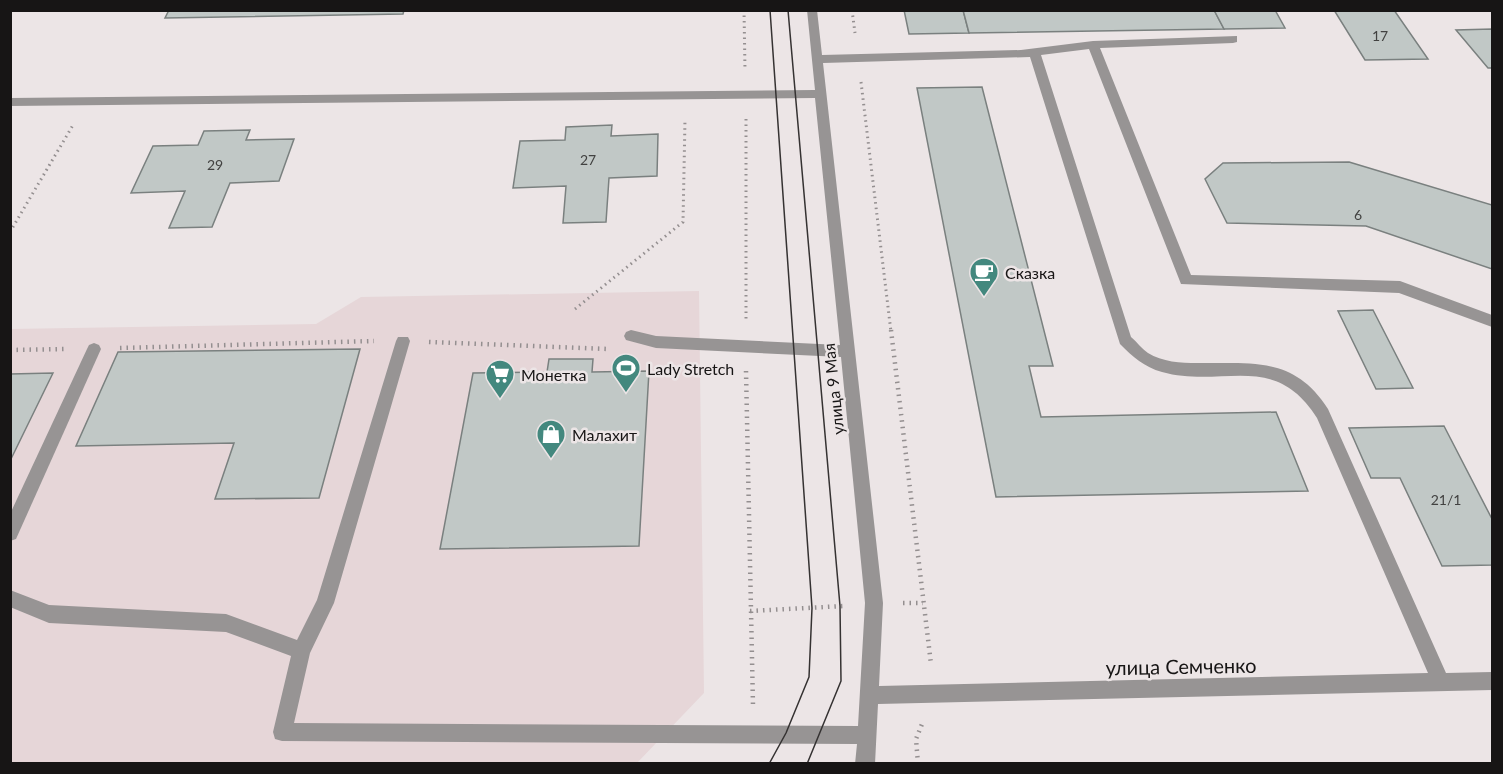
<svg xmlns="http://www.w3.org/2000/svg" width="1503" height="774" viewBox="0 0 1503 774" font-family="Lato,sans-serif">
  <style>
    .built { fill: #e6d6d8 }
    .building { fill: #c1c8c6; stroke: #7a807f; stroke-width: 1.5 }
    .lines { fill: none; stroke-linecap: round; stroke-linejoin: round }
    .path-far1 { stroke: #948f90; stroke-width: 3; stroke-dasharray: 1.5 4; stroke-linecap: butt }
    .path { stroke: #948f90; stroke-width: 4.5; stroke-dasharray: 1.5 5; stroke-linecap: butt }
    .minor { fill: #979494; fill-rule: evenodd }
    .tram { stroke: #353232; stroke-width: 1.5 }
    .labels { text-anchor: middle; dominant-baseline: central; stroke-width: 5; stroke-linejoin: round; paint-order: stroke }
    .number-label { font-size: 14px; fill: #424241 }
    .poi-label { font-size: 16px; fill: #171515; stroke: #ece5e6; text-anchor: start }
    .street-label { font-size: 16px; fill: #171515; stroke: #ece5e6 }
    .near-street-label { font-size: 20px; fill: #171515; stroke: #ece5e6 }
  </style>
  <rect width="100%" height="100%" fill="#ece5e6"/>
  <!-- built -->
  <polygon class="built" points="699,291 704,693 637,763 11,763 10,329 316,324 361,297"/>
  <!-- building -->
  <g class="building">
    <polygon points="169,10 404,10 403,14 165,18"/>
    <polygon points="904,10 963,10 969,33 909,34"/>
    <polygon points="963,10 1214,10 1224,29 969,33"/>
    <polygon points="1214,10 1275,10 1285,28 1224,29"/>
    <polygon points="1334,10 1394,10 1428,59 1365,60"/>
    <polygon points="1492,29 1492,68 1488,68 1456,30"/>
    <polygon points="982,87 1053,366 1029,366 1041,417 1276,412 1308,491 996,497 917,88"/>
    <polygon points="612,125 611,136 658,134 657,176 609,178 606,222 563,223 566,186 513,188 520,141 565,140 566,127"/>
    <polygon points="250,130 246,140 294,139 279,181 230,183 212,227 169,228 185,191 131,193 153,146 198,145 204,131"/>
    <polygon points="1349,162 1492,205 1492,269 1366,226 1227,223 1205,179 1223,163"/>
    <polygon points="1373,310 1413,388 1376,389 1338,311"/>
    <polygon points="360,349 319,498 215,499 234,443 76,446 118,352"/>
    <polygon points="549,359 593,359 592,372 649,371 639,546 440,549 473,373 547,372"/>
    <polygon points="53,373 10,461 10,374"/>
    <polygon points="1444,426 1492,519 1492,565 1442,566 1400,478 1371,478 1349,428"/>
  </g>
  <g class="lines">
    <!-- path-far1 -->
    <g class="path-far1">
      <polyline points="744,10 745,70"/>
      <polyline points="852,10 855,33"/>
      <polyline points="861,82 891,332"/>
      <polyline points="746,119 746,322"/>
      <polyline points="10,232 73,125"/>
      <polyline points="575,309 683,222 685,119"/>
    </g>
    <!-- path -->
    <g class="path">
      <polyline points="891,330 931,664"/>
      <polyline points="429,342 608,349"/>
      <polyline points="120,348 374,341"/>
      <polyline points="10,350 65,349"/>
      <polyline points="746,371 753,706"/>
      <polyline points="903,603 923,603"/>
      <polyline points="750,611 844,606"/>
      <polyline points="918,764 916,739 922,724"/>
    </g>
    <!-- minor -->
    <g class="minor">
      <path d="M807,10H817L822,55L1021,50L1093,41L1237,36V42L1233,43L1100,48L1191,275L1400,281L1492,315V327L1399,293L1181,284L1089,49L1041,55L1131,337C1137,342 1142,349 1148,353C1162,362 1181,363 1197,363C1253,364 1294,356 1328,409L1446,673L1492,672V690L878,704L875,764H855L857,744L282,741L275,739L273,732L291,656L226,632L49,623L10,607V590L49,605L226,614L297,640L317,600L396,341L398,337H408L410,341L334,603L310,653L294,723L858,726L865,603L841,357L656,348L626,340L624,336L626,332L631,330L656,336L840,345L815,98L10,106V98L815,90ZM1030,57L1120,344C1133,357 1144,367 1162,372C1223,389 1274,350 1317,418L1428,673L879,686L883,603L823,63Z"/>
      <polygon points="94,343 99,345 101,349 16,539 10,541 10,514 87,349 89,345"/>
    </g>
    <!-- tram -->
    <g class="tram">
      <polyline points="788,10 840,606 841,681 807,764"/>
      <polyline points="769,764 786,733 809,677 812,608 770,10"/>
    </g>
  </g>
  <!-- icons -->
  <defs>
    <g id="cafe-pin" transform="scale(1.5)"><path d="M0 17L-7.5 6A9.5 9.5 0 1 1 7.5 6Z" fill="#43887e" stroke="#ece5e6"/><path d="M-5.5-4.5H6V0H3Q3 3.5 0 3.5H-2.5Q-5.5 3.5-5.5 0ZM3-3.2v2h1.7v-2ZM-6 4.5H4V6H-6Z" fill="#fff"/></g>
    <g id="stadium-pin" transform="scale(1.5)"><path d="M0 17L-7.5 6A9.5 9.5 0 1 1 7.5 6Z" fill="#43887e" stroke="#ece5e6"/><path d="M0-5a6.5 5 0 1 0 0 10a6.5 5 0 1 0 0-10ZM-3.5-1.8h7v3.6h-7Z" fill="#fff"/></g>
    <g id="supermarket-pin" transform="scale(1.5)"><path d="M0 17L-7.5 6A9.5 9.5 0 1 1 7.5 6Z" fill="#43887e" stroke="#ece5e6"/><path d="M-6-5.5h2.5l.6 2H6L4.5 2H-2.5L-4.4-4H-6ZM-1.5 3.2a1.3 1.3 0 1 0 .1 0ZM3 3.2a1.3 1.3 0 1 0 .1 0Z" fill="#fff"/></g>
    <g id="shop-pin" transform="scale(1.5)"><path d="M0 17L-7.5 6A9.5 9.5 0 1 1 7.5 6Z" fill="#43887e" stroke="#ece5e6"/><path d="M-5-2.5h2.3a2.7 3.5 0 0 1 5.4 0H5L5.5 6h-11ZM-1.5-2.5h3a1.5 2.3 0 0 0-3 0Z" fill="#fff"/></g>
  </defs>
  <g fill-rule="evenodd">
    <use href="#cafe-pin" x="984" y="272"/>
    <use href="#stadium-pin" x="626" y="368"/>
    <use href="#supermarket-pin" x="500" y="374"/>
    <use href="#shop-pin" x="551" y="434"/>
  </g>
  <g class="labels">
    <!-- number labels -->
    <g class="number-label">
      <text x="1380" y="35">17</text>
      <text x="588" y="159">27</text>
      <text x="215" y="164">29</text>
      <text x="1358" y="214">6</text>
      <text x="1446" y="499">21/1</text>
    </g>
    <!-- poi labels -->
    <g class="poi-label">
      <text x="1005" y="272">Сказка</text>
      <text x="647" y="368">Lady Stretch</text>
      <text x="521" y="374">Монетка</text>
      <text x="572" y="434">Малахит</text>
    </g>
    <!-- street labels -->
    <g class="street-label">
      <text transform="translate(833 389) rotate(-96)">улица 9 Мая</text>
    </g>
    <!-- near-street labels -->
    <g class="near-street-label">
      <text transform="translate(1181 666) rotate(-1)">улица Семченко</text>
    </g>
  </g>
  <!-- border -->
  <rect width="1503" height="774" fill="none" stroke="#171515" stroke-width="24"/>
</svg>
